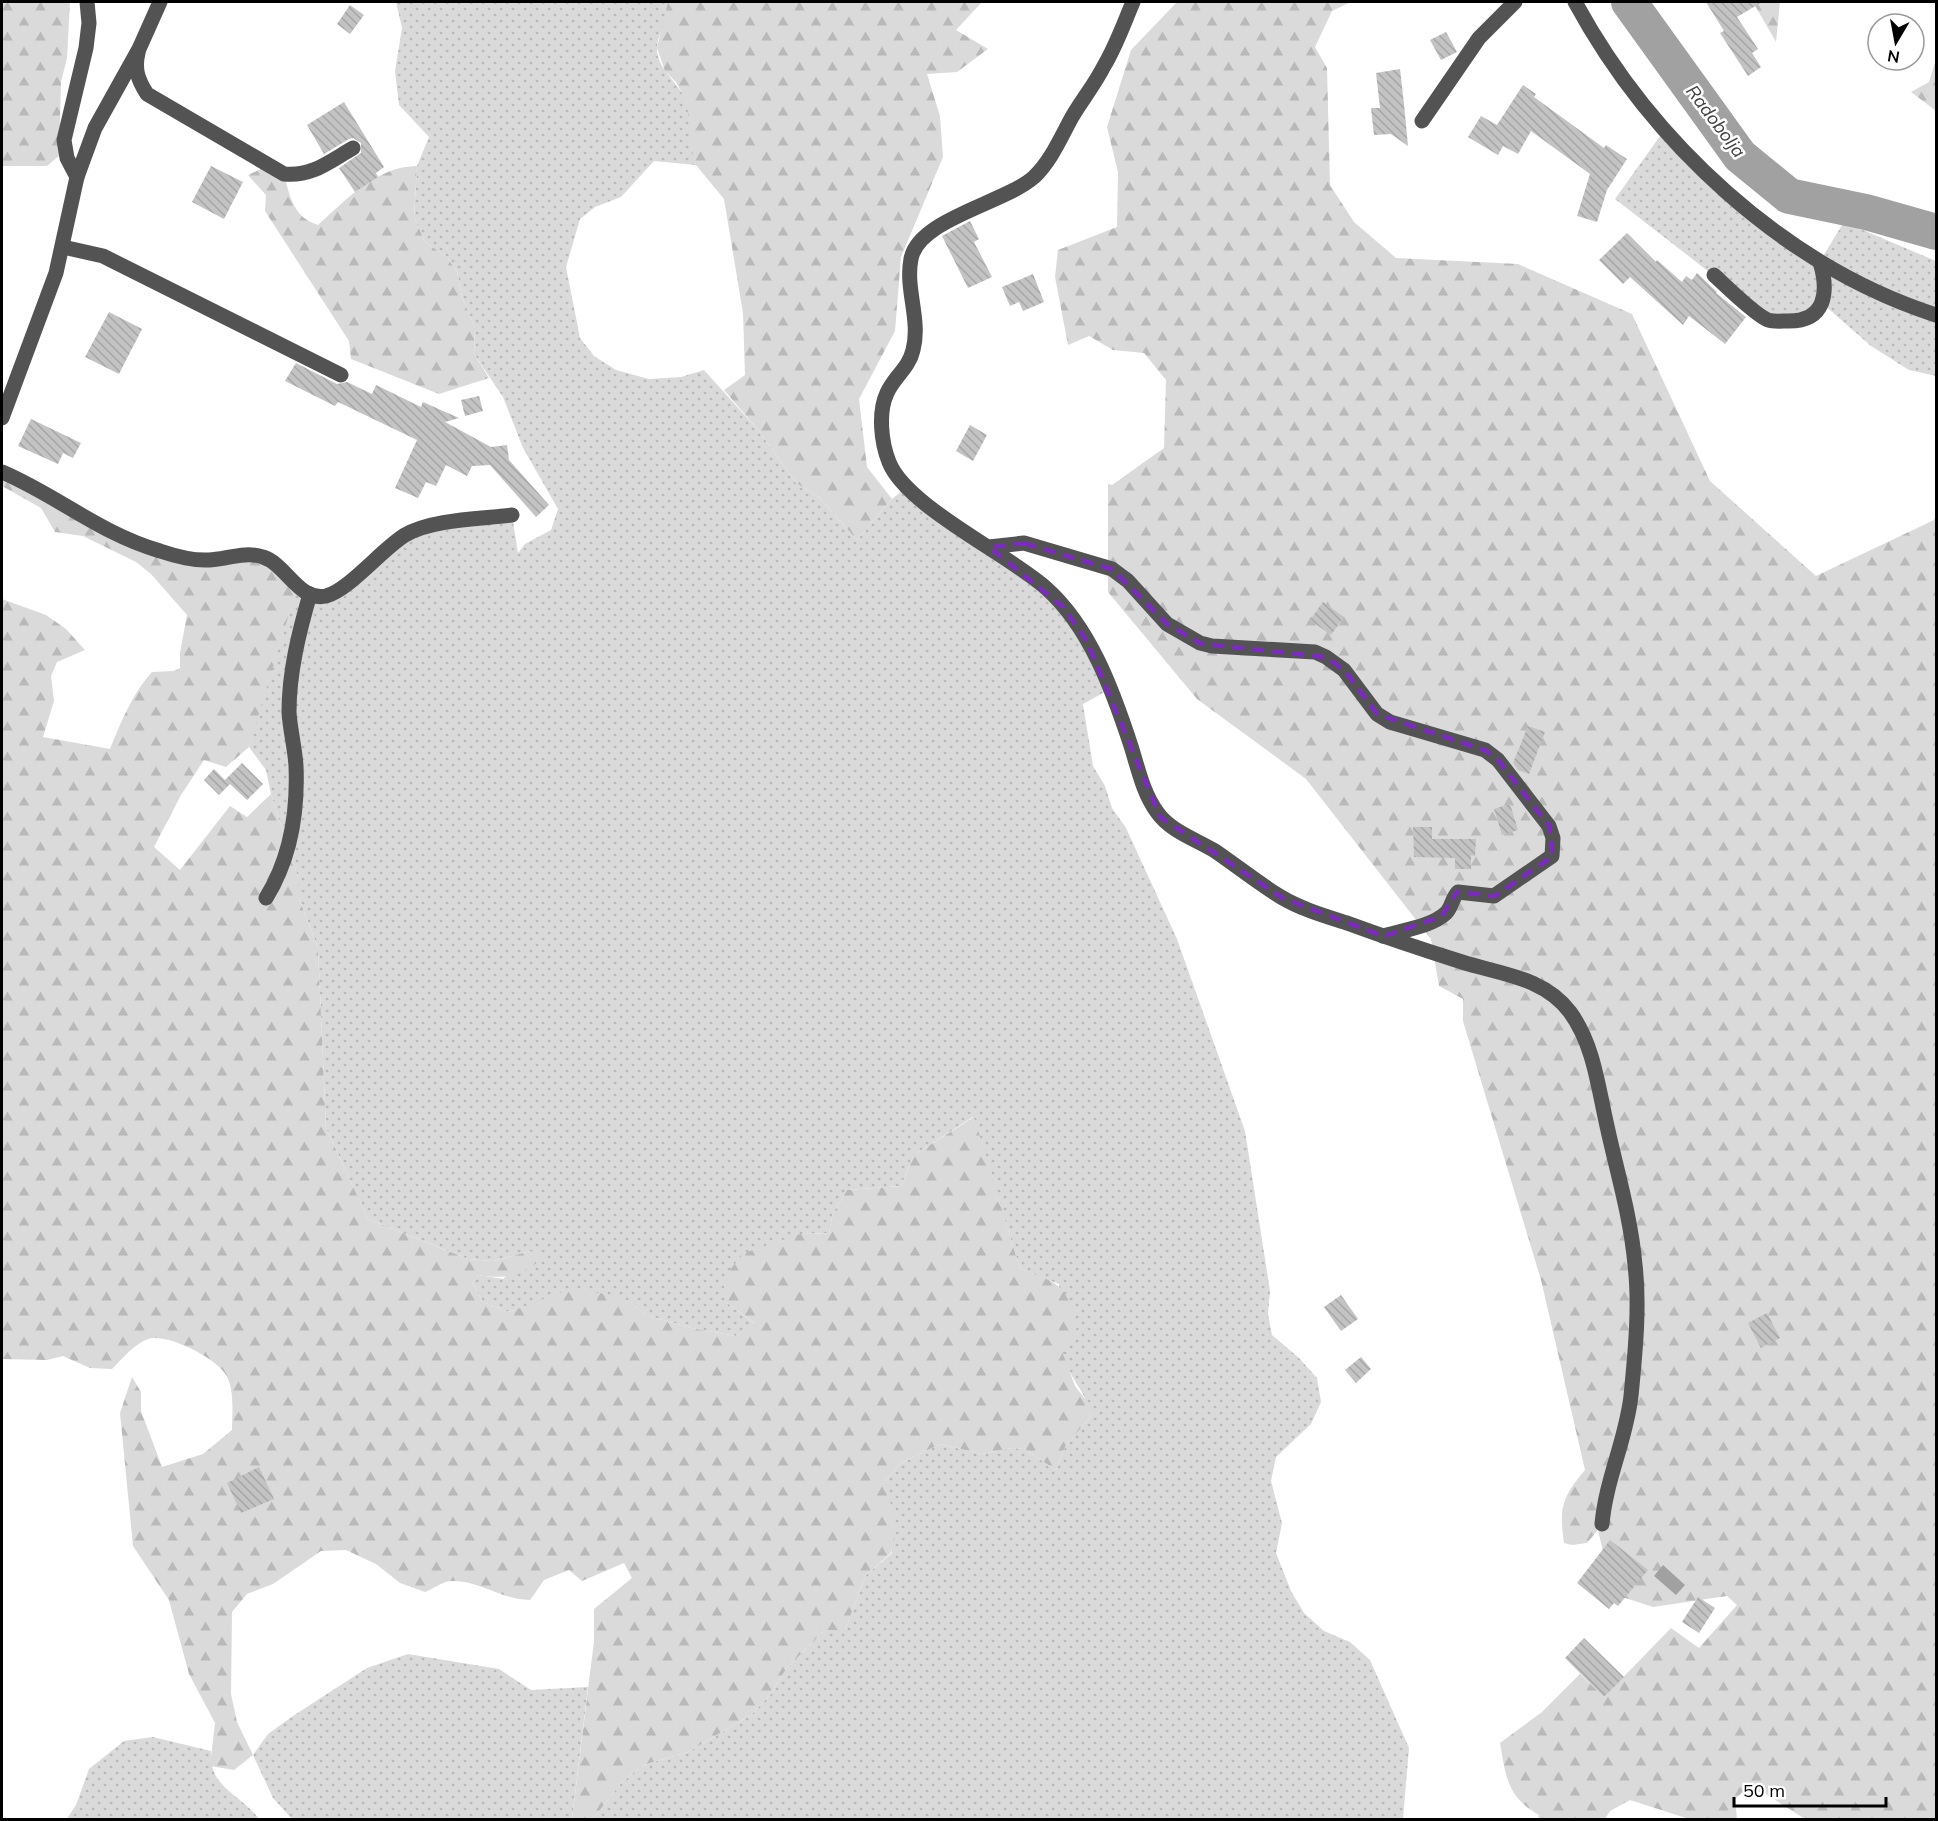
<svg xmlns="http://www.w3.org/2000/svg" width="1938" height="1821" viewBox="0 0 1938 1821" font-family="Mulish,sans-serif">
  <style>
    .green { fill: url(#green-dots) }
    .forest { fill: url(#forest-firs) }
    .water { fill: #a1a1a1 }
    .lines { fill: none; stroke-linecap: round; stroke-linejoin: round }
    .river { stroke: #a1a1a1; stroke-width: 36 }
    .building { fill: url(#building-back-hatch) }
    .minor { stroke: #535353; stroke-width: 15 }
    .marked { fill: none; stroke: #7b2cbf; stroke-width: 4.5; stroke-dasharray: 12 8; stroke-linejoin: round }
    .labels { text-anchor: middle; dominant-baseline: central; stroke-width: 5; stroke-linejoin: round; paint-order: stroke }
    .water-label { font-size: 18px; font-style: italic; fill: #424242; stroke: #fff }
  </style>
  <defs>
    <pattern id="green-dots" width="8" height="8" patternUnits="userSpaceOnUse" patternTransform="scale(1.5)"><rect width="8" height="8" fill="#dadada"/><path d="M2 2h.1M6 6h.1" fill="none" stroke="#b9b9b9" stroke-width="1.8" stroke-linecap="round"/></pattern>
    <pattern id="forest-firs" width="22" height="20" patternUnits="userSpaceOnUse" patternTransform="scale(1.5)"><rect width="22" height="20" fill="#dadada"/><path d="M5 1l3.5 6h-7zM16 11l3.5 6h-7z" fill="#b9b9b9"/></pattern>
    <pattern id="building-back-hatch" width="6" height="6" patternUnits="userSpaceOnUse" patternTransform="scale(1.5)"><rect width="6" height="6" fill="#c3c3c3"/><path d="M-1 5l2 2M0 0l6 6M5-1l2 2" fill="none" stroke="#a6a6a6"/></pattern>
  </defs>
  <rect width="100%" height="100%" fill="#fff"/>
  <!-- green -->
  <g class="green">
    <path d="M396,2H668C671,17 658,32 657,47C656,68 678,82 686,100C693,114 691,146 696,165L654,161L621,197L595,207L580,219L566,267L580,338L594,356L616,370L649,379L681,377L704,370L759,431L796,483L819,497L857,540L892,499L907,487L1046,588L1110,689L1083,704L1093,766L1105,786L1112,808L1126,828L1177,939L1245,1131L1270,1291L1268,1314L1272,1335L1299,1358L1317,1378L1321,1402L1311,1424L1276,1457L1271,1481L1282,1523L1276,1553L1291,1591L1304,1613L1324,1631L1350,1642L1370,1660L1409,1748L1403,1819H593L621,1783L643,1765L688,1752L751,1715L770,1695L786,1669L825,1630H845L866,1575L892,1553L885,1481L901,1463L940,1444L982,1454L1012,1448L1024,1449L1056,1470L1065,1447L1091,1416C1088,1394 1068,1377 1063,1354C1058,1332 1060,1306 1059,1284L1020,1269L973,1117L914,1155L901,1186L847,1190L833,1213L829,1233L800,1234L726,1302L755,1324L736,1336L691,1328L645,1315L631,1302L552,1297L509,1312L483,1302L472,1283L479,1275L503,1279L531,1251L493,1261L468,1259L368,1219L326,1128L318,948L298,896V878L271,794L266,770L249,747L254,725L298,584L318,596L408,534L512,515L518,553L525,544L551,530L558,509L523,448L503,397L474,354L475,328L462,297L457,272L447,257L425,242L414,217L417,166L429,137L399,105L395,71L402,28Z"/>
    <polygon points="1665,129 1676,142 1820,261 1844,222 1936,261 1936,376 1909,370 1871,346 1823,304 1779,321 1713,275 1615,199"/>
    <polygon points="408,1654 499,1669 531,1690 588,1687 572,1819 292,1819 273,1798 253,1755 268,1734 293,1716 367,1668"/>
    <path d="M153,1737L211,1751C209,1789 240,1793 259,1819L66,1820L76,1805L89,1769L124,1741Z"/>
  </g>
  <!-- forest -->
  <g class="forest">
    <polygon points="2,2 70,2 67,58 61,82 59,156 47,166 2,166"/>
    <polygon points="668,2 981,3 956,30 988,49 957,72 927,74 940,116 943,157 901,257 895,331 859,399 867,467 892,499 857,540 819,497 796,483 759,431 724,390 745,375 743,313 724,199 696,165 691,147 687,102 676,82 665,71 657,48"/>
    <path d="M1177,2H1351L1332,11L1315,47L1327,68L1330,185L1354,222L1396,258L1518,264L1632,314L1710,481L1816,576L1934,520L1936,515V1819H1805L1763,1792L1744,1791L1735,1799L1737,1819H1689L1630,1800L1610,1811L1605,1819H1538L1539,1815C1507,1797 1506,1777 1500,1743L1542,1712L1580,1674L1604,1697L1671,1628L1699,1648L1737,1605L1727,1596L1653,1607L1613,1594L1598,1530L1587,1543L1572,1545L1564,1543C1559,1508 1562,1497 1585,1470L1541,1280L1463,1021V999L1439,986L1431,939L1306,779L1197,699L1108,592V484L1112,485L1164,448L1166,380L1144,353L1113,350L1089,336L1068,345L1055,277L1058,250L1117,227L1118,172L1107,127L1131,50Z"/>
    <polygon points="1753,2 1780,2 1776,42"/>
    <polygon points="1936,59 1936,111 1911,92 1929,82"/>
    <path d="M269,165L284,174C290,197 293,217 318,225C346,200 377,166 417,166L414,217L425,242L447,257L457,272L462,297L475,328L474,354L489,378L439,394L351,359L349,341L265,211L266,195L248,175Z"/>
    <path d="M2,472L159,551L247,555L298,584L249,747L226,767L204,760L181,795L154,847L180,870L230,806L247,817L271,794L298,878V896L318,948L326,1128L368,1219L468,1259L493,1261L531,1251L543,1259C519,1275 508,1280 479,1275L472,1283L483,1302L509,1312L573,1288L620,1297L631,1302L645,1315L691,1328L736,1336L754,1323L726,1302L723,1278L744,1253L800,1234L829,1233L833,1213L847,1190L901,1186L914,1155L974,1117L1020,1269C1060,1283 1065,1284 1078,1325L1063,1354L1075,1386L1090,1405L1091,1416L1065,1447L1056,1470L1024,1449L1012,1448L982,1454L940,1444L901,1463L885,1481L897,1529L891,1553L866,1575L845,1630H825L786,1669L770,1695L751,1715L688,1752L643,1765L621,1783L593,1819H572L594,1641V1609L632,1578L624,1563L582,1581L569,1570L544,1580L530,1600C502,1600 479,1580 452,1581C443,1581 433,1589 425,1592L400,1583L376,1564L346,1550L321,1551L273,1584L247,1594L232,1612L231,1694L237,1722L253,1755L234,1770L210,1766L215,1723L189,1674L169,1600L133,1546L120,1413L132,1377L141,1392V1411L162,1467L203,1454L232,1430C232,1414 235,1390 226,1375C216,1358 167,1333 148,1339C134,1344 122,1359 112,1369L90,1368L63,1356L47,1360L2,1359V599L46,615L66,629L85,650L57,662L51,676L54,701L43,737L110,749C121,722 132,694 152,672L174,671L180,668V653L187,615L151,574L136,562L83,536L55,532L41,508L2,486Z"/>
  </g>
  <!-- water -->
  <polygon class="water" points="1663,1565 1685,1585 1676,1595 1654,1576"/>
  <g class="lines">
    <!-- river -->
    <polyline class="river" points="1629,2 1740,156 1789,196 1866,212 1936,232"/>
  </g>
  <!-- building -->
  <g class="building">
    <polygon points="1706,2 1762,2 1737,17 1758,49 1752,53 1761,67 1748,76 1720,33 1724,31"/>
    <polygon points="350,5 364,15 350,34 337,24"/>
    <polygon points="1446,32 1457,52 1441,60 1430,40"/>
    <polygon points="1400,69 1404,104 1408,146 1391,134 1374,135 1371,108 1380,108 1376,73"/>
    <polygon points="1523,85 1536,94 1534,97 1604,148 1606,145 1627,159 1607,190 1597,222 1577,216 1590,174 1531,131 1518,154 1503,146 1498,155 1468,137 1481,116 1497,125"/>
    <polygon points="344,102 384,167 376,173 378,177 355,192 339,168 361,153 361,143 353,138 349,139 324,154 307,125"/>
    <polygon points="211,166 243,182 224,219 192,202"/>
    <polygon points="970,221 979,239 974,242 992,277 968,288 942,236"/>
    <polygon points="1627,233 1656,262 1657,260 1682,282 1686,276 1692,280 1697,273 1717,292 1716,293 1746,317 1725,344 1689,316 1683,325 1630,277 1623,284 1599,260"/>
    <polygon points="1033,274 1044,302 1023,311 1019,302 1010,306 1002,287"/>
    <polygon points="109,312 142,329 119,374 85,357"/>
    <polygon points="296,363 337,384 347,382 372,394 376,385 421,407 423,402 459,418 445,422 491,447 507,445 509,460 549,505 536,517 490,465 472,466 467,476 446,465 436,486 426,482 418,498 395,488 417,440 338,402 335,406 285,381"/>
    <polygon points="479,396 483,411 465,416 461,400"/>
    <polygon points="31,419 81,443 73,458 63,453 58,464 18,446"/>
    <polygon points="970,425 987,435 973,461 956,451"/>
    <polygon points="1323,602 1344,617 1331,635 1310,620"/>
    <polygon points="1528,726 1545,732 1529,774 1518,770 1513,763"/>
    <polygon points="242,763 263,784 247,800 230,784 219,795 204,780 214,769 225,780"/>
    <polygon points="1510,804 1518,830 1502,835 1494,809"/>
    <polygon points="1413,827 1432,827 1432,839 1476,839 1475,856 1471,855 1471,869 1455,869 1455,858 1414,857"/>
    <polygon points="1341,1295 1358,1319 1341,1331 1324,1307"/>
    <polygon points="1767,1313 1780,1338 1761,1348 1748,1323"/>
    <polygon points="1361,1357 1371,1369 1356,1383 1345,1370"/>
    <polygon points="259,1467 274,1499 241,1513 227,1483"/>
    <polygon points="1610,1540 1648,1570 1618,1606 1614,1603 1609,1609 1577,1583"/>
    <polygon points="1698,1597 1715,1608 1699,1633 1682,1622"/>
    <polygon points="1584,1638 1624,1677 1604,1697 1565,1658"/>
  </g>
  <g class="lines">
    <!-- minor -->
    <g class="minor">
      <path d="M1133,2C1124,23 1116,46 1104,66C1095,84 1082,100 1072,117C1061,137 1051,161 1034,177C1005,203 918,219 911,259C905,289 921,320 913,350C909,368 894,377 887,393C878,412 881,442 889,462C906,506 1008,554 1046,588C1090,627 1113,691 1131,746C1138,768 1143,793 1157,812C1170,831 1195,839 1215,851C1237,866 1258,883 1281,897C1301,909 1325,916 1347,923C1385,937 1424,950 1462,962C1500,974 1544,977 1570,1012C1594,1045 1598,1087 1607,1126C1617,1172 1631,1218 1635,1265C1640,1307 1635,1354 1631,1396C1626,1440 1606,1479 1602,1524"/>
      <path d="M1575,2C1651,142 1784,266 1936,315"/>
      <path d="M138,53C134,69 138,80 147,94L284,174C312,177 330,161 353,148"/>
      <polyline points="1422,121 1479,38 1515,2"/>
      <polyline points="77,177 67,158 64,140 86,48 89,23 87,2"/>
      <polyline points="63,247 103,256 341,375"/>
      <path d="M1714,275C1726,286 1755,315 1768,320C1774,322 1782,321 1787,321C1826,322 1829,292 1820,262"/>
      <polyline points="2,418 56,273 77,177 95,128 139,49 160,2"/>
      <path d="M2,472C58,496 99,533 160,551C175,556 193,561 209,560C226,559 246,551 263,557C286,564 299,602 326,596C349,590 382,549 405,535C432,519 481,519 512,515"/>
      <path d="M989,547L1024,543L1112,569L1128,581L1167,624L1200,643L1212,646L1315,652L1326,657L1344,670L1377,714L1390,722L1485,750L1498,760L1549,826L1553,838L1552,856L1494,896L1458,892C1452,898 1452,907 1446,913C1431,927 1402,930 1383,936"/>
      <path d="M266,898C290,859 298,813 296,766C295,748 290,730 289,712C289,672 299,632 310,594"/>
    </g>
  </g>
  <!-- marked area -->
  <path class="marked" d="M1024,543L1112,569L1167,624L1200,643L1326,657L1344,670L1377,714L1485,750L1498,760L1549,826L1552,856L1494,896L1457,891L1441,916L1383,936L1283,898L1160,817L1086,640L1063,607L989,547Z"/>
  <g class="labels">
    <!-- water labels -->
    <g class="water-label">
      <text transform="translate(1716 121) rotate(53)">Radobolja</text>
    </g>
  </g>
  <!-- border -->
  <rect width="1938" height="1821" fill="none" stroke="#000000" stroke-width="6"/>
  <!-- north arrow -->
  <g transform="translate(1896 42) rotate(190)"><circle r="28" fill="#ffffff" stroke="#999999" stroke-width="1.5"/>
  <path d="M0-4.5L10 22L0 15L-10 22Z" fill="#000000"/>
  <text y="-9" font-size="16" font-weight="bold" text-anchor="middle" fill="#000000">N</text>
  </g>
  <!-- scale -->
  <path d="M1734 1797v9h152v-9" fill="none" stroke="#000000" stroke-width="3"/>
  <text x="1743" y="1797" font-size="18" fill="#000000" stroke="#ffffff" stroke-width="4.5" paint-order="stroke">50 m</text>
</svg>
